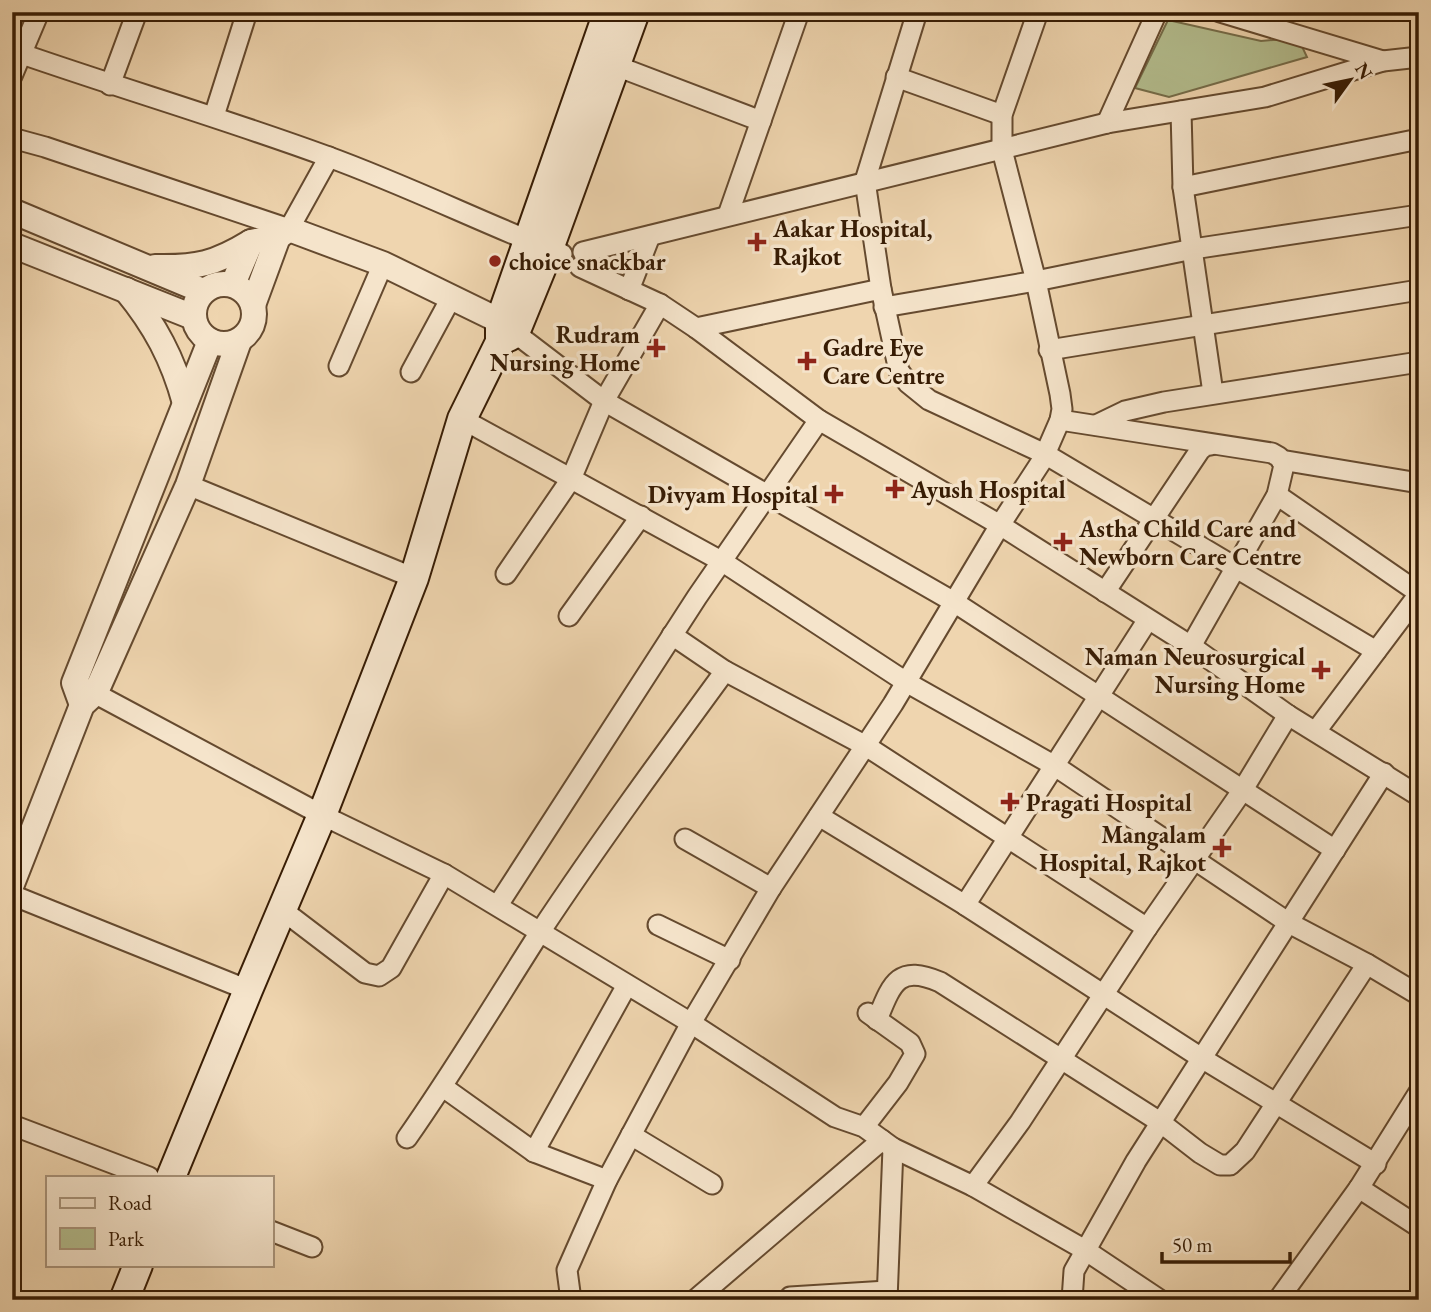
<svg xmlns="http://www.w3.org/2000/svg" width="1431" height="1312" viewBox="0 0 1431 1312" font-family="'EB Garamond',serif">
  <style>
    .green { fill: #b4be8f; stroke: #766d4a; stroke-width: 2 }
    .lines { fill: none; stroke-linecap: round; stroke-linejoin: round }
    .minor-casing { stroke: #654a2f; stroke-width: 23 }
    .tertiary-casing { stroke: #654a2f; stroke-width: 28 }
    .secondary-casing { stroke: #371c04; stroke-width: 32 }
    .minor { stroke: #f5e4cb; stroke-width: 19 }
    .tertiary { stroke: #f5e4cb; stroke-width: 24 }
    .secondary { stroke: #f5e4cb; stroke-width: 28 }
    .poi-dot { fill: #8f2418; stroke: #f5e4cb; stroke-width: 2.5 }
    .labels { text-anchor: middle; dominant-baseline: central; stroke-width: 7; stroke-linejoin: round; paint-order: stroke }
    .poi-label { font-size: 24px; font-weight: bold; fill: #371c04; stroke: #f5e4cb; text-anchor: start }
  </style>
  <rect width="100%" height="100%" fill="#efd5af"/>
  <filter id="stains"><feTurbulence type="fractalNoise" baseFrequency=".00286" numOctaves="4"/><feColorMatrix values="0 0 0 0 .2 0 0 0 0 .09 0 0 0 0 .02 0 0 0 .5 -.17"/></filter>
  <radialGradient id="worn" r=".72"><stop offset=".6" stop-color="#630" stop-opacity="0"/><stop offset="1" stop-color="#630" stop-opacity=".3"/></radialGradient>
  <!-- green -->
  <polygon class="green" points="1168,20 1261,41 1298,38 1307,57 1169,97 1135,88"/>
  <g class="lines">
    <!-- minor casing -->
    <g class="minor-casing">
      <g id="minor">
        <polyline points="917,12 865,181 881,289 899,371 908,383 929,400 1045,454 1376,651"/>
        <polyline points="1220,12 1383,61"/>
        <path d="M22,54C123,89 225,119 326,156C406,185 483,223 562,254"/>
        <polyline points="606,62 761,121"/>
        <polyline points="12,76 39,12"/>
        <polyline points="896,77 1002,115"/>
        <polyline points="110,85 137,12"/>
        <polyline points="1181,111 1183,187 1213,393"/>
        <polyline points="214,116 247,12"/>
        <polyline points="1107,123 1157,12"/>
        <polyline points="12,138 45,147 289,229 329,157"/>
        <polyline points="1183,187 1419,139"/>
        <polyline points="728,215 799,12"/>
        <polyline points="583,252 1107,123 1265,97 1383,61 1419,57"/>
        <polyline points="580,267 660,304 696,328 819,420 1000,525 1191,646 1288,715 1419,796"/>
        <polyline points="629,290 650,236"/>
        <polyline points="884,307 1036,281 1193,249 1419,215"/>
        <polyline points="696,328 881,289"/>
        <polyline points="515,333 604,401 954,602 1335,850"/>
        <polyline points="1049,350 1419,290"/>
        <polyline points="339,366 383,264"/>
        <polyline points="411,372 451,298"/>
        <polyline points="462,419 723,562 906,682 1055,766 1289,923 1367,964 1419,995"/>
        <polyline points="1060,420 1272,453 1279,457 1284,465 1277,495 1191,646"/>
        <polyline points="1096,425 1125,411 1164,402 1419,362"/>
        <polyline points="1281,460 1419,483"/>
        <polyline points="188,485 414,578"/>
        <polyline points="1277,495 1419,593"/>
        <polyline points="506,574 571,479 604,401 660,304"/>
        <polyline points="1105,592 1200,450 1205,446 1211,445"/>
        <polyline points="569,616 641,516"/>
        <polyline points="672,635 725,671 866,746 1147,928"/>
        <polyline points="83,687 322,815 444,874 691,1023 835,1117 864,1127 893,1148 973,1186 1085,1250 1160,1300"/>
        <polyline points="1316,731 1419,594"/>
        <polyline points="819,816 965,905 1203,1059 1376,1164"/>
        <polyline points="685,839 771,888"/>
        <polyline points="12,895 248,990"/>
        <polyline points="498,905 697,597 819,420"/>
        <polyline points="965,905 1147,621"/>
        <polyline points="281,909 365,973 379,976 391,968 444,874"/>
        <polyline points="658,925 730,960"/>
        <path d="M877,1020C892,983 898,964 940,982L1160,1122L1200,1153L1220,1165H1230L1245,1151L1367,964"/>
        <polyline points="443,1087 534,1152 607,1180"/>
        <polyline points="12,1125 149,1177"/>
        <polyline points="864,1127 898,1083 915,1054 910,1043 868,1013"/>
        <polyline points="631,1135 712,1184"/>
        <path d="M407,1138C454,1071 496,1001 540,932C599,843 662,757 725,671"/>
        <polyline points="534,1152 627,985"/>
        <polyline points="973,1186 1020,1122 1147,928 1242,791 1288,715"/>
        <polyline points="1359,1188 1419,1227"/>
        <polyline points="271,1231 312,1247"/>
        <polyline points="790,1297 887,1291"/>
        <polyline points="571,1300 567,1270 582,1236 607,1180 691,1023 771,888 893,704 1000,525 1043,459 1060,420 1062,409 1060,394 1036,281 1002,150 1002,115 1038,12"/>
        <polyline points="695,1300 882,1140"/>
        <polyline points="887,1300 893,1148"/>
        <polyline points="1072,1300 1074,1271 1136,1161 1384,773"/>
        <polyline points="1278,1300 1359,1188 1419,1092"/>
        <polyline points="1418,1300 1419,1299"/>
      </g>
    </g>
    <!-- tertiary casing -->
    <g class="tertiary-casing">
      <g id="tertiary">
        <polyline points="12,211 203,291"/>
        <polyline points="12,245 193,317"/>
        <path d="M155,267C197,268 215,264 251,242"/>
        <circle cx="224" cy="314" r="30"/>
        <polyline points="233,284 251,242 278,237 289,229 383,264 500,321 514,332"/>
        <path d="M126,290C155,325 173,359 185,403"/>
        <polyline points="253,305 278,237"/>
        <polyline points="82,705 74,683 210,341"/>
        <polyline points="12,884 82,705 96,692 188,485 239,341"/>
      </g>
    </g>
    <!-- secondary casing -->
    <g class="secondary-casing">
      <g id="secondary">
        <polyline points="508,337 515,333 546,257 635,12"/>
        <polyline points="171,1177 248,990 322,815 414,578 462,419 500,342 500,321 608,12"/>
        <polyline points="124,1300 138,1265"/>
      </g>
    </g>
    <!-- minor -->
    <use href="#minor" class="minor"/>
    <!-- tertiary -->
    <use href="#tertiary" class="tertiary"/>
    <!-- secondary -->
    <use href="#secondary" class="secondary"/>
  </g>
  <!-- markers -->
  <g class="poi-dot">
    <path d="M753.5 231.5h7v7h7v7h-7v7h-7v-7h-7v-7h7z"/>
    <circle cx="495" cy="261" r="7"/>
    <path d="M652.5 337.5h7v7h7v7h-7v7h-7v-7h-7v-7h7z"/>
    <path d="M803.5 350.5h7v7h7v7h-7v7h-7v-7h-7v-7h7z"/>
    <path d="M891.5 478.5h7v7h7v7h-7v7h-7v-7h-7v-7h7z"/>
    <path d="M830.5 483.5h7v7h7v7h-7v7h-7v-7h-7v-7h7z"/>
    <path d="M1059.5 531.5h7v7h7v7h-7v7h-7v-7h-7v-7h7z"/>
    <path d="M1317.5 659.5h7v7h7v7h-7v7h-7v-7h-7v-7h7z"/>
    <path d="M1006.5 791.5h7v7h7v7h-7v7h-7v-7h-7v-7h7z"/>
    <path d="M1218.5 837.5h7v7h7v7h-7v7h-7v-7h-7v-7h7z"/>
  </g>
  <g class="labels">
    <!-- poi labels -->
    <g class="poi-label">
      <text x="773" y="228">Aakar Hospital,<tspan x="773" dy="28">Rajkot</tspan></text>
      <text x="509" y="261">choice snackbar</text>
      <text x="640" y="334" text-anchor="end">Rudram<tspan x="640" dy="28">Nursing Home</tspan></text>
      <text x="823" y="347">Gadre Eye<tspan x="823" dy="28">Care Centre</tspan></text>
      <text x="911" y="489">Ayush Hospital</text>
      <text x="818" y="494" text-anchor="end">Divyam Hospital</text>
      <text x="1079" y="528">Astha Child Care and<tspan x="1079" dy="28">Newborn Care Centre</tspan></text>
      <text x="1305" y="656" text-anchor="end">Naman Neurosurgical<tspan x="1305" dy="28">Nursing Home</tspan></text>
      <text x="1026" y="802">Pragati Hospital</text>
      <text x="1206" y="834" text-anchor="end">Mangalam<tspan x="1206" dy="28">Hospital, Rajkot</tspan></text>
    </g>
  </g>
  <!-- margin -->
  <rect width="1431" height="1312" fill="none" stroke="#efd5af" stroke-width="42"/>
  <rect x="14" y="14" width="1403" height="1284" fill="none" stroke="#371c04" stroke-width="3.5"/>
  <rect x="21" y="21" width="1389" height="1270" fill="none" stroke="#371c04" stroke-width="2"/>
  <!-- legend -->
  <rect x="46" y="1176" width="228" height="91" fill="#f5e4cb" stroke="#a9947b" stroke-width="2"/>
  <rect x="60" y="1198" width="35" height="10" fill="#f5e4cb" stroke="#a9947b" stroke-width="2"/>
  <text x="108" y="1210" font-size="21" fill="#371c04">Road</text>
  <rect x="60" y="1228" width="35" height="21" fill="#b4be8f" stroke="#a9947b" stroke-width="2"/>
  <text x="108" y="1246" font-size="21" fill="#371c04">Park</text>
  <!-- north arrow -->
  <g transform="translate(1350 80) rotate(57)" stroke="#f5e4cb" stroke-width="5" paint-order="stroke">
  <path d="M0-5L12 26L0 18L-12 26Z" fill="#371c04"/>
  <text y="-10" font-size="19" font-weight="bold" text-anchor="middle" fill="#371c04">N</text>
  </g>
  <!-- scale -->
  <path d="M1162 1252v10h128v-10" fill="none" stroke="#371c04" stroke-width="3.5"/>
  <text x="1172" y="1252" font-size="21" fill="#371c04" stroke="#f5e4cb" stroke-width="5" paint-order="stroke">50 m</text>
  <rect width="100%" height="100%" filter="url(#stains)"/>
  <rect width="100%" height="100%" fill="url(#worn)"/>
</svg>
